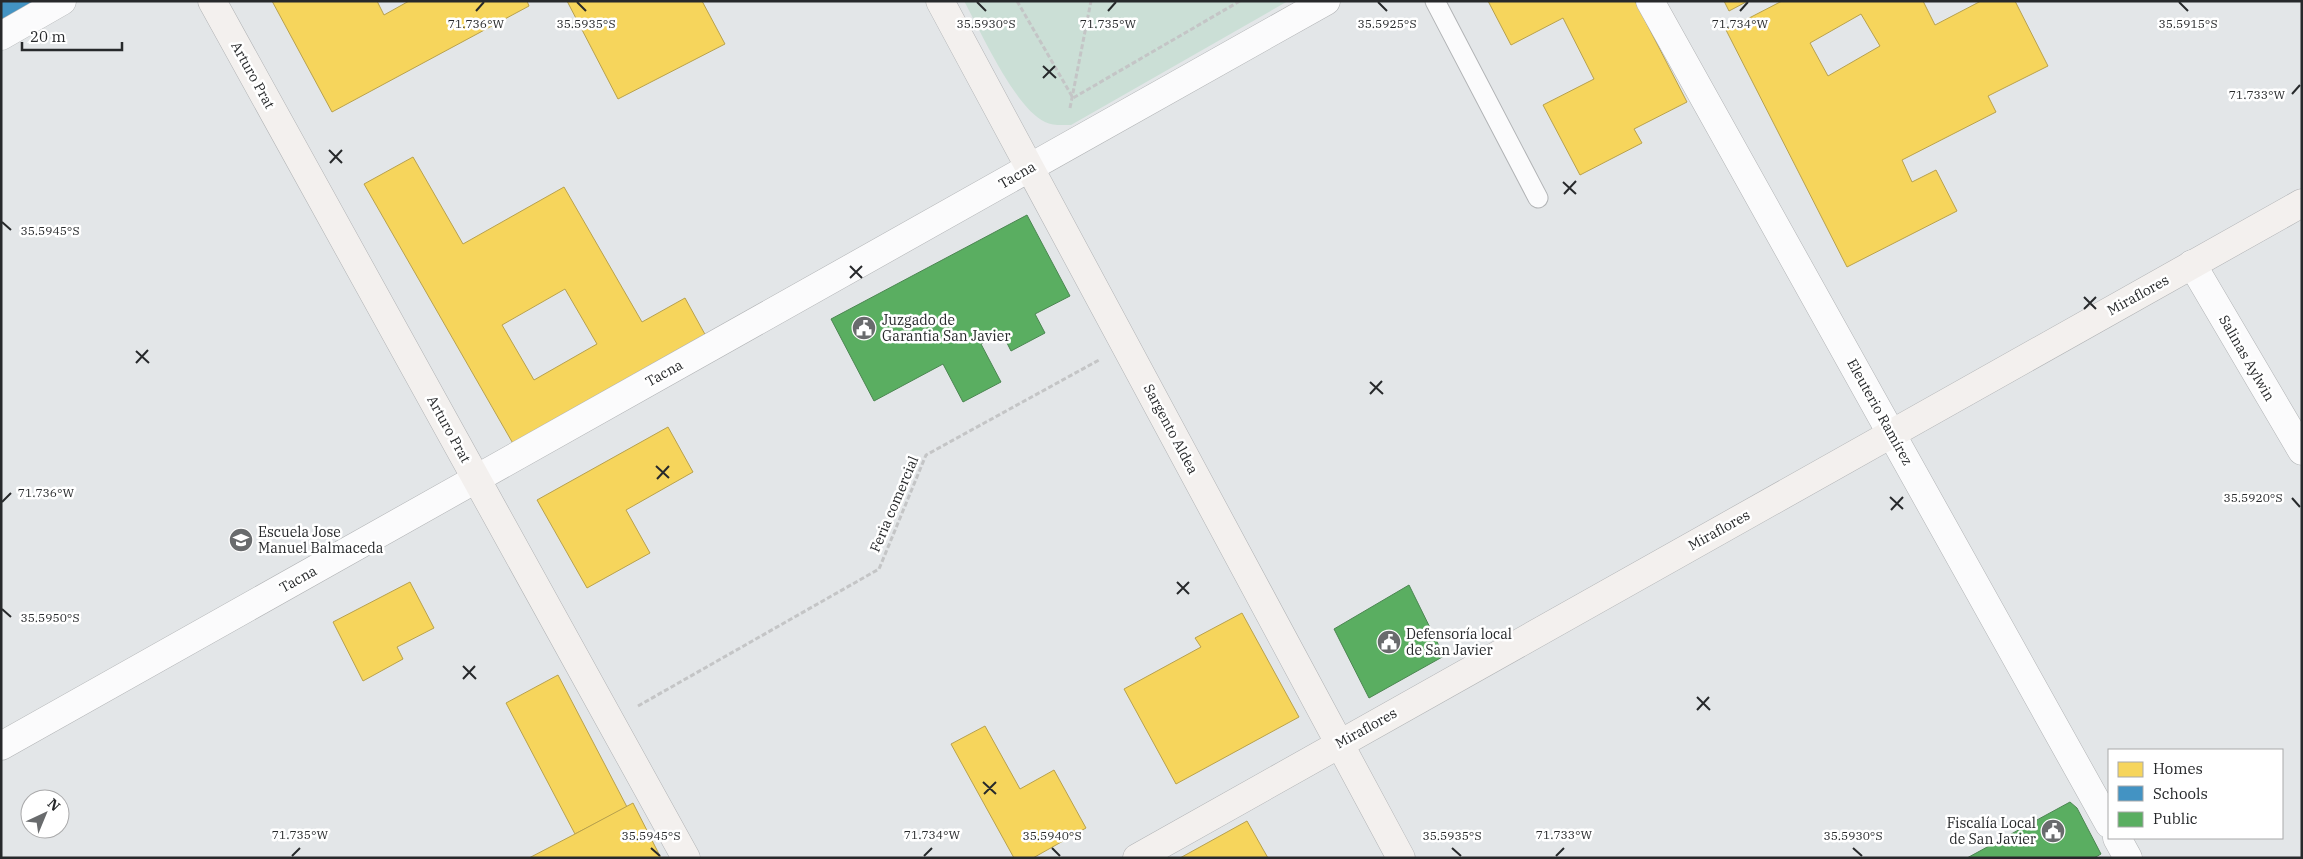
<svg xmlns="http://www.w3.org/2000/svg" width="2303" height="859" viewBox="0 0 2303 859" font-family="'IBM Plex Serif',serif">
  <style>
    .green { fill: #cbdfd6 }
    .homes { fill: #f6d55c; stroke: #b8a14d; fill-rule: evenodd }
    .schools { fill: #4393c3; stroke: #3b7395 }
    .public { fill: #5aae61; stroke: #4b8651 }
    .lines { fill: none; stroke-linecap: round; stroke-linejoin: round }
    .lane-casing { stroke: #b1b3b5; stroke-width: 21 }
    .street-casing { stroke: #b1b3b5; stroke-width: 29 }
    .secondary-casing { stroke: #b1b3b5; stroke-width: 29 }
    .path { stroke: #c4c5c6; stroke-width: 3; stroke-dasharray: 5 2.5; stroke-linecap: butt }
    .lane { stroke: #fbfbfc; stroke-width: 19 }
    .street { stroke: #fbfbfc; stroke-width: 28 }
    .secondary { stroke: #f3f0ee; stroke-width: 28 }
    .ticks { fill: none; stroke: #27292b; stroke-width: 2 }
    .labels { text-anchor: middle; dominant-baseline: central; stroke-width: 5; stroke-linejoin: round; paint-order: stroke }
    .street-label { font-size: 14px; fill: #27292b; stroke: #fff }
    .poi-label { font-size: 14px; fill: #27292b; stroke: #fff; text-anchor: start }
    .ticks-label { font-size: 12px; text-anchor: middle; fill: #27292b; stroke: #fff; stroke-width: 5; stroke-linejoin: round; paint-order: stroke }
  </style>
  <rect width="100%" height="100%" fill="#e3e6e8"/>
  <!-- green -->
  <path class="green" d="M964,1H1288L1071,125C1063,125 1052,126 1045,122C1015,108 981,32 964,1Z"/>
  <!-- homes -->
  <g class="homes">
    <polygon points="272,1 377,1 384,15 409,1 527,1 529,6 332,112"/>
    <polygon points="567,1 702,1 725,44 618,99"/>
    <polygon points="1488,1 1635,1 1687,102 1634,129 1642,143 1580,175 1543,105 1594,79 1563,18 1511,45"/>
    <polygon points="1724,1 1748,1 1729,11"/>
    <path d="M1782,1H1923L1935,25L1981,1H2015L2048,66L1988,96L1996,112L1902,160L1912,182L1936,170L1957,211L1847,267L1726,30ZM1861,14L1880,46L1828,76L1810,43Z"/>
    <path d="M413,157L463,244L564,187L642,322L685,298L707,338L515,447L364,184ZM565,289L597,344L534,380L502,325Z"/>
    <polygon points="668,427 693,472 626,510 650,553 587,588 537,500"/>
    <polygon points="410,582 434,628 397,647 403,659 363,681 333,622"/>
    <polygon points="1242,613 1299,717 1176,784 1124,689 1201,647 1195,638"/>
    <polygon points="558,675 627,807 575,834 506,703"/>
    <polygon points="985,726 1020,789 1054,770 1086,828 1033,858 1014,858 951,744"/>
    <polygon points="633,803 661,858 529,858 575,834"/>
    <polygon points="1247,821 1268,858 1180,858"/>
  </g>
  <!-- schools -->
  <polygon class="schools" points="1,1 41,1 1,23"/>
  <!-- public -->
  <g class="public">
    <polygon points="1027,215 1070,296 1035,314 1045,333 1011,351 1002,333 981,344 1001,382 963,402 943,364 874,401 831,319"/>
    <polygon points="1409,585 1444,656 1369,698 1334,629"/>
    <polygon points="2070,802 2077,808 2101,854 2094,858 1967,858"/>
  </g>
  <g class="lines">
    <!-- lane casing -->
    <g class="lane-casing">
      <polyline id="lane" points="1435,1 1538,198"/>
    </g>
    <!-- street casing -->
    <g class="street-casing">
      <g id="street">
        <polyline points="1650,1 2109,824"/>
        <polyline points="1,36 62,1"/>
        <polyline points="2192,264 2302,451"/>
        <polyline points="1,746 1326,1"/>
        <polyline points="2117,838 2128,858"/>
      </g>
    </g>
    <!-- secondary casing -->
    <g class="secondary-casing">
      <g id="secondary">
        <polyline points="212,1 686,858"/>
        <polyline points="940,1 1401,858"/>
        <polyline points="1137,858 2302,203"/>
      </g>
    </g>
    <!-- path -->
    <g class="path">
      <polyline points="1017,1 1073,98 1240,1"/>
      <polyline points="1070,108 1091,1"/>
      <polyline points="638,706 879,569 926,455 1099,360"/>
    </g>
    <!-- lane -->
    <use href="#lane" class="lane"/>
    <!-- street -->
    <use href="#street" class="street"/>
    <!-- secondary -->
    <use href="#secondary" class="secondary"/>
  </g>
  <!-- ticks -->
  <path class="ticks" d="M577,2L586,11M977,2L986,11M1378,2L1387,11M2179,2L2188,11M476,11L484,2M1108,11L1116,2M1740,11L1748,2M1043,66L1056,78M1043,78L1055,66M2292,94L2300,85M329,150L342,163M330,163L342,150M1563,182L1576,194M1564,194L1576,181M2,222L11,230M850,266L862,278M850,278L862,266M2084,297L2096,309M2084,309L2096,297M136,351L149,363M136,363L148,350M1370,382L1383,394M1370,394L1382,381M656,466L669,478M657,479L669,466M1890,497L1903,509M2292,498L2300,507M2,502L11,493M1891,510L1903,497M1177,582L1189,594M1177,594L1189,582M2,609L11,617M463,666L476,679M463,679L475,666M1697,697L1710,710M1697,710L1709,697M983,782L996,794M984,794L996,782M651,848L660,856M1052,848L1060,856M1452,848L1461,856M1853,848L1862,856M292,856L300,848M924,856L932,848M1556,856L1564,848"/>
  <!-- icons -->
  <defs>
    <g id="civic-disc" transform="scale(1.25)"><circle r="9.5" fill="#696b6d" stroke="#fff"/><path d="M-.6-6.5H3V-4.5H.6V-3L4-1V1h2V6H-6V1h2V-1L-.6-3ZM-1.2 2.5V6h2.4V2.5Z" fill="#fff"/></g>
    <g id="school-disc" transform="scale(1.25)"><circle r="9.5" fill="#696b6d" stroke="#fff"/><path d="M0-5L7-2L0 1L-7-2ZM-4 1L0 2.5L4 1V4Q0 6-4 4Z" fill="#fff"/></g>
  </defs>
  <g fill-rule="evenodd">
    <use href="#civic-disc" x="864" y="328"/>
    <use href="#school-disc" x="241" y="540"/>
    <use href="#civic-disc" x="1389" y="642"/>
    <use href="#civic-disc" x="2053" y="831"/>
  </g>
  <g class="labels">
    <!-- street labels -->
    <g class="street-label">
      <text transform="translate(253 75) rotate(61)">Arturo Prat</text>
      <text transform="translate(1017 175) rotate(-30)">Tacna</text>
      <text transform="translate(2138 295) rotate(-29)">Miraflores</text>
      <text transform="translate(2247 358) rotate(60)">Salinas Aylwin</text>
      <text transform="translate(664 373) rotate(-29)">Tacna</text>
      <text transform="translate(1880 412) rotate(61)">Eleuterio Ramírez</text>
      <text transform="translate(449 429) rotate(61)">Arturo Prat</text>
      <text transform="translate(1171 429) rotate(62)">Sargento Aldea</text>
      <text transform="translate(894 504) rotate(-67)">Feria comercial</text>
      <text transform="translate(1719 530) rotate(-29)">Miraflores</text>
      <text transform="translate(298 579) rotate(-29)">Tacna</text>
      <text transform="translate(1366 728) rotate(-29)">Miraflores</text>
    </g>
    <!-- poi labels -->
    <g class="poi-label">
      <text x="882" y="320">Juzgado de<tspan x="882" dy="16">Garantia San Javier</tspan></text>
      <text x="258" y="532">Escuela Jose<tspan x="258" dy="16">Manuel Balmaceda</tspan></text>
      <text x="1406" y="634">Defensoría local<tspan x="1406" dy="16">de San Javier</tspan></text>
      <text x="2036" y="823" text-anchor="end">Fiscalía Local<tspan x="2036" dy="16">de San Javier</tspan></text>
    </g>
  </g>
  <g class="ticks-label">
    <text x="586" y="28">35.5935°S</text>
    <text x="986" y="28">35.5930°S</text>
    <text x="1387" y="28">35.5925°S</text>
    <text x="2188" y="28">35.5915°S</text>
    <text x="476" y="28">71.736°W</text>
    <text x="1108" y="28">71.735°W</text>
    <text x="1740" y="28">71.734°W</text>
    <text x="2257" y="99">71.733°W</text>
    <text x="50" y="235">35.5945°S</text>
    <text x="46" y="497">71.736°W</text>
    <text x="2253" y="502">35.5920°S</text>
    <text x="50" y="622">35.5950°S</text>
    <text x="300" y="839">71.735°W</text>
    <text x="932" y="839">71.734°W</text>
    <text x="1564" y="839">71.733°W</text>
    <text x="651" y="840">35.5945°S</text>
    <text x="1052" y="840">35.5940°S</text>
    <text x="1452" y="840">35.5935°S</text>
    <text x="1853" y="840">35.5930°S</text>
  </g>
  <!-- border -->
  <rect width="2303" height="859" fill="none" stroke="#27292b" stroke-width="5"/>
  <!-- legend -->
  <rect x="2108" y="749" width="175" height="90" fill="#ffffff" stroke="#a9a9aa"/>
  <rect x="2118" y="762" width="25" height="15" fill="#f6d55c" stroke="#a9a9aa"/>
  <text x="2153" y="774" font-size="15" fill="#27292b">Homes</text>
  <rect x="2118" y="786" width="25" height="15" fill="#4393c3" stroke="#a9a9aa"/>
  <text x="2153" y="799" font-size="15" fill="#27292b">Schools</text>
  <rect x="2118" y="812" width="25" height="15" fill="#5aae61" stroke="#a9a9aa"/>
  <text x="2153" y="824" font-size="15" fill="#27292b">Public</text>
  <!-- north arrow -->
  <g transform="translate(45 814) rotate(44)"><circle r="24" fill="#ffffff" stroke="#a9a9aa"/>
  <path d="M0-4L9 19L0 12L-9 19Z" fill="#696b6d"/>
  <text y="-8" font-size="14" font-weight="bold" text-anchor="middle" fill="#27292b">N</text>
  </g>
  <!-- scale -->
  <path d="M22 42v8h100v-8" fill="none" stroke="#27292b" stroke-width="2.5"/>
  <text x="30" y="42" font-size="15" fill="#27292b" stroke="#ffffff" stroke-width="4" paint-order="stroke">20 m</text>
</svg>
